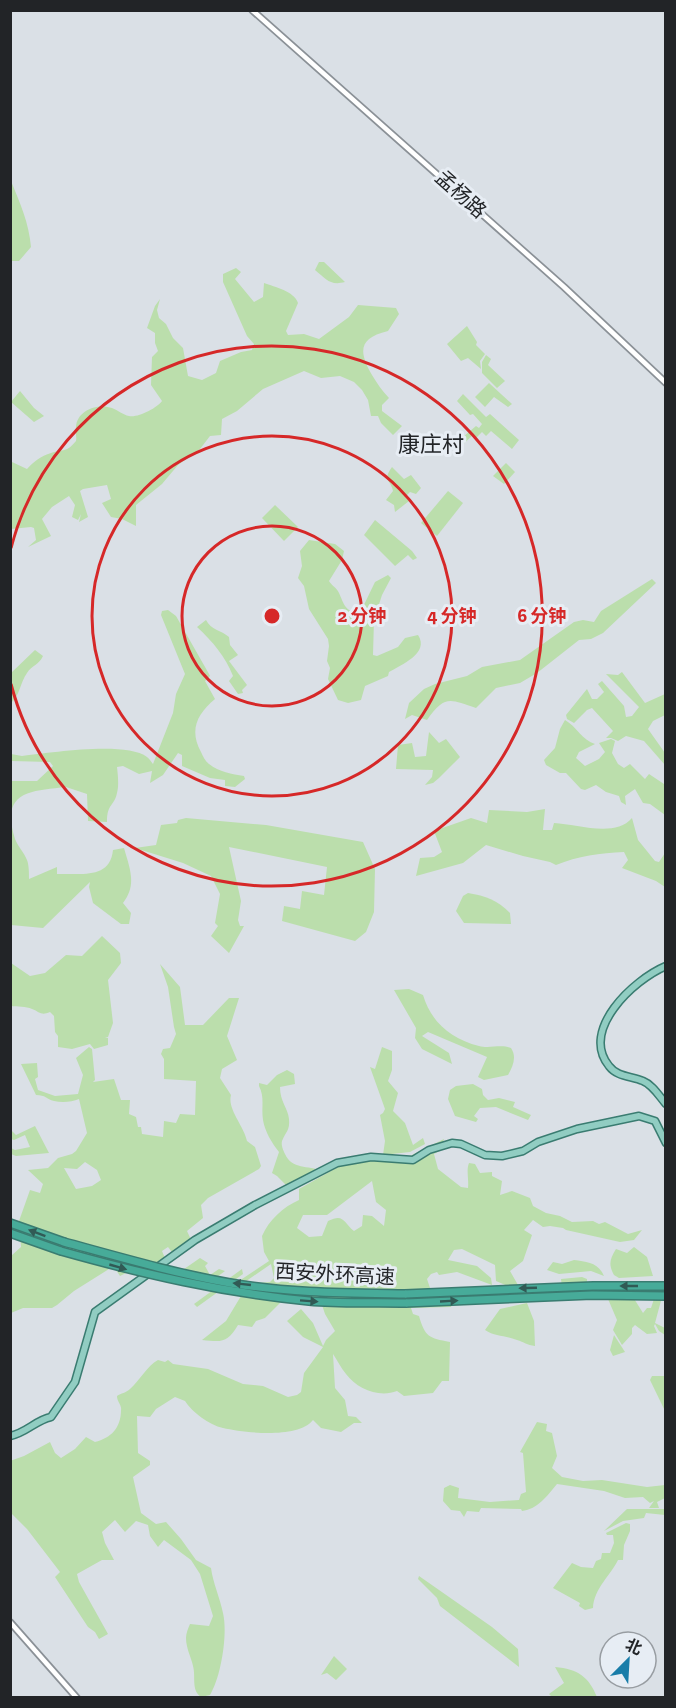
<svg xmlns="http://www.w3.org/2000/svg" width="676" height="1708" viewBox="0 0 676 1708" font-family="'Zilla Slab','Noto Sans SC',serif">
  <style>
    .green { fill: #bbdeac; fill-rule: evenodd }
    .lines { fill: none; stroke-linecap: round; stroke-linejoin: round }
    .tertiary-casing { stroke: #8b9197; stroke-width: 8 }
    .primary-casing { stroke: #3a7c71; stroke-width: 9 }
    .motorway-casing { stroke: #3a7c71; stroke-width: 10 }
    .tertiary { stroke: #fff; stroke-width: 4.5 }
    .primary { stroke: #91cdc2; stroke-width: 6 }
    .motorway { stroke: #47ab99; stroke-width: 7 }
    .motorway-bridge-casing { stroke: #3a7c71; stroke-width: 10; stroke-linecap: butt }
    .motorway-bridge { stroke: #47ab99; stroke-width: 7 }
    .oneway { fill: #315a55 }
    .ring { fill: none; stroke: #d62828; stroke-width: 3 }
    .labels { text-anchor: middle; dominant-baseline: central; stroke-width: 6; stroke-linejoin: round; paint-order: stroke }
    .street-label { font-size: 20px; fill: #222427; stroke: #e7edf4 }
    .quarter-label { font-size: 22px; fill: #222427; stroke: #e7edf4 }
    .centre { fill: #d62828; stroke: #e7edf4; stroke-width: 3 }
    .ring-label { font-size: 18px; text-anchor: middle; font-weight: bold; fill: #d62828; stroke: #e7edf4; stroke-width: 6; stroke-linejoin: round; paint-order: stroke }
  </style>
  <rect width="100%" height="100%" fill="#dae0e6"/>
  <!-- green -->
  <g class="green">
    <path d="M11,181C20,203 29,223 31,247L19,261H11Z"/>
    <path d="M319,262H324L345,282C330,286 326,279 315,270Z"/>
    <path d="M236,268L241,272L235,279L254,302L263,297L264,283C275,287 294,291 298,303L286,331L288,335L304,334L319,339L349,317L358,305L396,308L399,314L388,331C359,338 358,351 372,375C377,383 382,391 389,398L382,405V411L402,426L393,435L381,423L378,416H371L368,400L362,390L354,382L340,376L321,378L304,371L263,389L237,411L222,419L221,435L210,436L200,449L178,465L162,484L136,505V526L122,519L111,517L102,503L111,499L107,485L83,489L80,491L88,517L79,522L81,514L78,520L72,517L75,505L69,496L52,507L42,519L51,536L28,547L36,540L34,528L31,527L11,529V453L12,462L27,469C33,462 41,456 51,453C64,449 66,453 76,441C77,437 75,432 76,427C77,410 98,403 112,408C118,410 123,415 129,416C138,418 157,408 162,401L151,385L152,357L158,351L155,343V333L147,328L155,306L160,299L157,310L159,318L166,324L173,338L183,348L188,376L202,380L216,373L220,361L241,352L252,350L254,344L247,336L223,282V274Z"/>
    <polygon points="467,326 477,342 476,345 485,354 480,361 481,369 468,358 461,361 447,344"/>
    <polygon points="486,355 491,359 488,365 505,381 497,388 482,373 482,362"/>
    <polygon points="489,383 512,404 508,407 494,397 485,407 475,397"/>
    <polygon points="20,391 34,408 44,416 34,422 11,402"/>
    <polygon points="463,394 486,417 490,414 519,440 512,449 491,431 486,436 482,432 476,438 472,436 461,446 457,442 476,426 479,428 482,424 473,414 470,415 457,401"/>
    <polygon points="506,463 515,472 504,484 493,476"/>
    <path d="M392,467L404,479L411,475L421,488L416,494L410,492L405,497L409,501L395,512L394,505L386,500L393,491C391,480 382,481 392,467Z"/>
    <polygon points="448,491 463,503 437,536 421,523"/>
    <polygon points="275,505 298,527 284,541 262,518"/>
    <polygon points="375,520 412,551 417,558 413,560 408,555 395,566 364,535"/>
    <path d="M309,540L335,544L344,551L342,560L329,581C332,586 337,588 339,593C344,604 345,612 360,613L375,582L388,575L391,578L382,595L374,620L373,655L377,656L398,647L405,638L418,635C430,653 401,665 389,672L388,676L365,686L361,700L348,703L338,700L328,679L330,668L327,661L329,646L328,639L309,609L304,586L298,578L302,566L300,551Z"/>
    <path d="M652,579L656,583L603,633L591,639L579,640L537,673L520,683L496,688L476,708C449,699 445,695 427,720L412,715L405,719L409,703L424,689L435,684L467,676L482,667L520,660L574,622L583,620L594,622L601,611Z"/>
    <path d="M168,610L176,616L209,674L210,676L205,681L215,699C197,714 189,730 201,752C203,756 205,761 209,764C219,772 232,774 244,776L245,779L235,787L225,786V780L210,778L182,766V755L178,753L163,775L150,783L152,771L139,774L123,766L117,767C118,776 119,785 117,793C114,807 107,803 107,822L88,821L87,794L66,787C30,791 0,791 15,839C18,847 24,852 27,860C29,865 29,873 29,879L57,867V874C80,873 110,880 113,850L124,848C130,869 137,885 123,903L131,913L129,924H121L93,903L89,887L90,882L43,928L11,925V781H37L53,766L50,762L11,761V754L22,756C49,753 126,741 147,757C150,759 151,762 153,764L173,713L176,694L185,674L161,615L162,611Z"/>
    <path d="M206,620C211,630 221,630 229,637L230,645L238,655L229,661L247,685L242,690L243,693L238,694L229,681L233,676C225,656 213,642 197,627Z"/>
    <path d="M35,650L43,656C39,665 32,665 27,673C20,683 20,695 11,703V673Z"/>
    <polygon points="622,672 645,703 665,694 665,715 653,721 648,729 665,753 665,765 644,741 626,736 618,741 611,738 606,738 613,731 592,708 587,710 574,723 567,719 566,715 587,689 592,699 597,699 604,692 598,684 602,681 624,706 626,717 632,716 639,707 606,674 618,675"/>
    <path d="M565,720C576,726 583,741 595,744L579,752L576,758L585,766L599,759L605,752L599,743L611,739L615,741L612,753L618,764L624,768L630,764L645,779L649,774L664,784L665,783V819V815L650,804L643,803L635,789L625,796L626,805L621,802L619,796L606,792L596,785L585,790L581,789L566,773H560L546,765L544,760L555,748L560,729Z"/>
    <polygon points="429,732 439,743 446,739 460,757 439,778 433,783 425,785 432,777 433,770 396,769 398,745 412,743 415,757 426,756"/>
    <path d="M545,809L543,830H552L554,823C577,824 615,838 632,818L638,840L655,861L659,862L665,853V887L656,881L622,868L628,860L624,852C600,853 578,856 556,865L550,862L523,856L486,845L463,863L416,876L420,858L434,857L442,852L434,831L471,818L487,823L489,810L527,812Z"/>
    <polygon points="186,818 266,825 363,842 375,869 374,912 366,932 355,941 282,921 284,906 300,909 302,891 324,895 327,867 229,847 241,901 238,920 240,926 244,926 229,953 211,936 218,926 215,923 220,894 211,876 183,863 135,848 156,845 161,825 177,823 178,820"/>
    <path d="M468,893C486,896 497,900 510,913L511,924L464,923L456,911L463,896Z"/>
    <path d="M102,936L120,953L121,963L108,980L113,1023L108,1037L105,1038H108V1045L94,1049L90,1044L72,1049L58,1047V1036L55,1032L54,1016L50,1012C41,1016 40,1012 32,1009C26,1006 17,1007 11,1006V963L30,976L45,973L66,955L82,956Z"/>
    <path d="M160,964L180,987L185,1025H203L229,998H239L227,1036L237,1060L222,1069L220,1078L231,1095C227,1109 244,1126 247,1141L255,1147L261,1166L259,1169L208,1198L201,1205L203,1218L187,1231L193,1244L175,1256L168,1247L162,1251L167,1263L156,1274L148,1262L120,1276L116,1270L109,1269L74,1291L57,1305L52,1308H23L11,1313V1256L21,1247L19,1221L30,1190L40,1193L43,1184L28,1170L48,1168L58,1158L72,1154L76,1151L87,1133L79,1099C72,1102 62,1103 54,1101C46,1099 46,1095 36,1095L21,1064L37,1063L38,1077L35,1079L38,1090L55,1096L78,1094L83,1075L76,1058L89,1047L92,1049L95,1080L93,1082L114,1079L121,1100H130L129,1114L136,1117L138,1127H141L142,1134L163,1137L164,1121L176,1123L180,1114L195,1115L196,1081L164,1079V1059L161,1054L163,1049L170,1048L176,1034L174,1027L168,987ZM85,1162L97,1170L101,1180L92,1186L76,1189L64,1168L77,1169Z"/>
    <path d="M409,989L423,995C431,1022 451,1039 479,1046C489,1049 501,1044 511,1048C517,1057 513,1066 508,1075L484,1080L478,1077L487,1057L428,1032L422,1036L449,1053L452,1064L422,1049L415,1038L416,1028L394,990Z"/>
    <polygon points="382,1047 392,1051 392,1070 388,1081 398,1093 393,1111 405,1123 413,1145 423,1138 425,1144 410,1152 383,1155 385,1141 380,1115 383,1113 385,1109 370,1067 375,1069"/>
    <path d="M287,1070L294,1074L295,1084L280,1087C280,1102 288,1108 289,1119C290,1131 286,1131 282,1141C281,1145 283,1150 285,1154C292,1170 308,1165 322,1171L290,1189L277,1176L272,1173L279,1152C272,1143 265,1132 263,1120C261,1107 265,1098 259,1086V1083L267,1085L277,1075Z"/>
    <polygon points="473,1084 482,1089 483,1095 488,1100 499,1098 515,1102 513,1107 531,1115 528,1120 496,1107 480,1108 474,1116 478,1119 476,1122 455,1116 448,1099 450,1090 456,1086"/>
    <polygon points="35,1126 49,1153 16,1156 11,1154 11,1148 15,1150 30,1147 25,1135 14,1140 11,1139 11,1130 16,1135"/>
    <path d="M444,1139L441,1150L434,1154L438,1169L461,1187L468,1188C469,1179 466,1170 469,1163L475,1164L480,1173L492,1172V1176L502,1181L500,1195L512,1191L530,1198L533,1206L546,1213L560,1216L572,1222L593,1221L599,1224L605,1222L628,1234L642,1230L634,1240L620,1242L566,1230L563,1228L550,1226L543,1227L533,1220L524,1230L532,1235L523,1261L510,1271L522,1292L496,1281L495,1265L462,1249L454,1250L448,1260L477,1266L491,1278L492,1285L457,1272L439,1275L437,1272L431,1274L427,1279L431,1291L447,1290L452,1299L451,1307L411,1308L413,1314L419,1316C425,1337 429,1338 450,1342L449,1381H442L433,1393L404,1396L397,1391C379,1398 357,1389 346,1374C341,1368 337,1360 333,1354L335,1388L345,1400L348,1416L356,1417L362,1423H354L341,1432L321,1428L313,1420C298,1439 245,1433 223,1428C209,1425 192,1412 185,1401L175,1397L156,1409L150,1417L137,1416L138,1453L150,1461V1465L133,1477L141,1513L156,1524L166,1522L181,1539L196,1560L211,1568C213,1583 220,1598 223,1613C228,1634 221,1677 210,1695L201,1697C191,1690 196,1677 193,1666C191,1657 186,1648 186,1638C186,1633 188,1629 190,1624L209,1626L213,1616L200,1574L191,1560L164,1540L158,1547L150,1536L148,1525L136,1521L125,1532L115,1520L102,1532L105,1543L114,1560H102L77,1574L79,1582L108,1634L99,1639L95,1632L88,1627L55,1577L60,1572L27,1529L11,1513L10,1461L24,1456L50,1442L55,1453L61,1458L75,1449L86,1437L95,1442C111,1438 121,1428 121,1410C122,1405 117,1402 117,1396C121,1393 126,1393 130,1389C140,1380 147,1366 158,1360L165,1362L168,1360L173,1364L208,1369L243,1384L263,1386L288,1397L297,1395L301,1392L304,1373L323,1347L303,1337L287,1321L301,1309L313,1323L323,1346L326,1340L335,1331L325,1314L320,1299L308,1305L281,1302L265,1318L256,1321L252,1327L238,1325C227,1343 223,1342 202,1340L226,1321L244,1291L258,1283L270,1282L274,1278L271,1264L229,1293L224,1291L269,1261L264,1252L262,1236C269,1220 283,1207 299,1200V1189L347,1162L410,1156ZM372,1181L376,1202L386,1210L384,1226L372,1216L363,1215L362,1226L354,1231C343,1222 344,1213 328,1221L322,1236L309,1237L297,1228L303,1215H327Z"/>
    <path d="M634,1247L647,1257L653,1276L619,1278L614,1275C608,1264 610,1259 616,1249L627,1253Z"/>
    <polygon points="200,1258 208,1263 205,1266 210,1275 219,1269 225,1271 202,1288 174,1276"/>
    <path d="M574,1260C587,1262 598,1262 604,1276L591,1271L559,1274L547,1270L553,1262L562,1264Z"/>
    <polygon points="242,1269 243,1274 197,1307 194,1304"/>
    <polygon points="582,1277 587,1279 587,1289 601,1290 601,1297 578,1286 562,1287 561,1279"/>
    <polygon points="655,1296 662,1297 655,1323 665,1328 665,1335 659,1331 655,1324 654,1326 657,1333 647,1334 635,1325 632,1328 632,1334 622,1345 613,1330 617,1320 608,1299 633,1297 643,1313 647,1308 651,1308"/>
    <path d="M527,1303L534,1321L535,1346C527,1345 524,1342 517,1340C505,1335 495,1337 485,1330L500,1309Z"/>
    <polygon points="614,1335 625,1352 613,1356 610,1350"/>
    <polygon points="652,1376 665,1376 665,1411 650,1380"/>
    <path d="M537,1422L547,1424L546,1431L552,1433L557,1456L552,1468L562,1477L583,1481L602,1480L647,1487L665,1485V1498L657,1502L659,1508H649L654,1501L650,1503L643,1497L625,1498L604,1491L557,1484C547,1496 538,1509 522,1511L521,1509L481,1508L479,1512L467,1511L464,1517L460,1511L451,1510L443,1501L444,1488L450,1485L459,1488L458,1498L490,1502L519,1500L521,1494L526,1492L523,1453L520,1452Z"/>
    <polygon points="627,1509 665,1509 665,1515 646,1513 644,1518 623,1521 604,1531"/>
    <path d="M626,1523L630,1524V1531L624,1545L623,1560H618C611,1575 594,1588 593,1608L585,1610L579,1606L580,1603L553,1588L572,1563L581,1567L593,1568L596,1561L601,1559L602,1553H610L614,1543L613,1535H607L606,1533Z"/>
    <polygon points="419,1576 492,1627 518,1649 519,1667 440,1606 437,1598 418,1579"/>
    <polygon points="334,1656 347,1669 336,1680 327,1673 321,1675"/>
    <path d="M555,1667C578,1669 589,1677 597,1697H552L549,1694L564,1683Z"/>
  </g>
  <g class="lines">
    <!-- tertiary casing -->
    <g class="tertiary-casing">
      <g id="tertiary">
        <polyline points="252,10 564,287 666,383"/>
        <polyline points="10,1622 77,1698"/>
      </g>
    </g>
    <!-- primary casing -->
    <g class="primary-casing">
      <g id="primary">
        <path d="M666,966C633,980 580,1030 609,1066C617,1077 632,1076 643,1081C653,1085 659,1096 666,1104"/>
        <path d="M10,1436C26,1433 36,1420 51,1417L75,1382L95,1312L195,1240L255,1205L337,1163L371,1157L413,1160L429,1150L452,1143L461,1144L485,1155L502,1156L523,1151L538,1142L577,1129L639,1116L655,1121L666,1143"/>
      </g>
    </g>
    <!-- motorway casing -->
    <g class="motorway-casing">
      <g id="motorway">
        <polyline points="10,1223 64,1242"/>
        <polyline points="10,1233 61,1251"/>
        <polyline points="405,1294 593,1286 666,1286"/>
        <polyline points="406,1303 592,1295 666,1296"/>
      </g>
    </g>
    <!-- tertiary -->
    <use href="#tertiary" class="tertiary"/>
    <!-- primary -->
    <use href="#primary" class="primary"/>
    <!-- motorway -->
    <use href="#motorway" class="motorway"/>
    <!-- motorway-bridge casing -->
    <g class="motorway-bridge-casing">
      <g id="motorway-bridge">
        <path d="M64,1242C119,1257 174,1273 230,1283C288,1293 347,1293 405,1294"/>
        <path d="M61,1251C143,1274 224,1293 309,1301C341,1304 374,1302 406,1303"/>
      </g>
    </g>
    <!-- motorway-bridge -->
    <use href="#motorway-bridge" class="motorway-bridge"/>
  </g>
  <!-- one-way arrows -->
  <defs><path id="oneway-solid" d="M-6-.8H1V-3.2L6.5 0L1 3.2V.8H-6Z" transform="scale(1.5)"/></defs>
  <g class="oneway">
    <use href="#oneway-solid" transform="translate(37 1233) rotate(-159)"/>
    <use href="#oneway-solid" transform="translate(118 1267) rotate(16)"/>
    <use href="#oneway-solid" transform="translate(242 1284) rotate(-174)"/>
    <use href="#oneway-solid" transform="translate(629 1286) rotate(-180)"/>
    <use href="#oneway-solid" transform="translate(528 1288) rotate(178)"/>
    <use href="#oneway-solid" transform="translate(309 1301) rotate(4)"/>
    <use href="#oneway-solid" transform="translate(449 1301) rotate(-3)"/>
  </g>
  <!-- distance rings -->
  <g class="ring">
    <circle cx="272" cy="616" r="90"/>
    <circle cx="272" cy="616" r="180"/>
    <path d="M11 548A270 270 0 1 1 11 684"/>
  </g>
  <g class="labels">
    <!-- street labels -->
    <g class="street-label">
      <text transform="translate(461 194) rotate(42)">孟杨路</text>
      <text transform="translate(335 1274) rotate(3)">西安外环高速</text>
    </g>
    <!-- quarter labels -->
    <g class="quarter-label">
      <text x="431" y="444">康庄村</text>
    </g>
  </g>
  <circle cx="272" cy="616" r="9" class="centre"/>
  <g class="ring-label">
    <text x="362" y="622">2 分钟</text>
    <text x="452" y="622">4 分钟</text>
    <text x="542" y="622">6 分钟</text>
  </g>
  <!-- border -->
  <rect width="676" height="1708" fill="none" stroke="#222427" stroke-width="24"/>
  <!-- north arrow -->
  <g transform="translate(628 1660) rotate(24)"><circle r="28" fill="#e7edf4" stroke="#989da2" stroke-width="1.5"/>
  <path d="M0-4.5L10 22L0 15L-10 22Z" fill="#197da9"/>
  <text y="-9" font-size="16" font-weight="bold" text-anchor="middle" fill="#222427">北</text>
  </g>
</svg>
